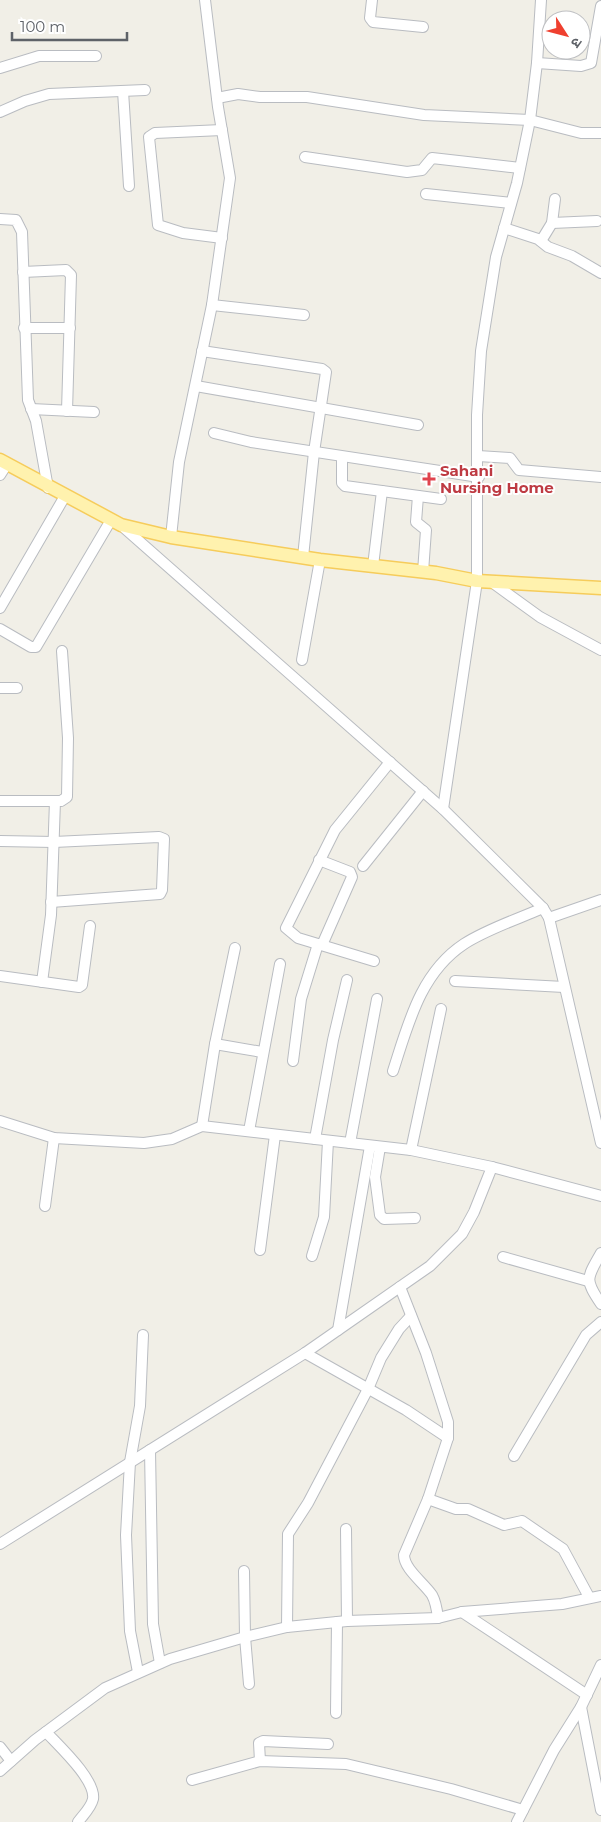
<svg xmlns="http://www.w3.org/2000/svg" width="601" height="1822" viewBox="0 0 601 1822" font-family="Montserrat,'Noto Sans Devanagari',sans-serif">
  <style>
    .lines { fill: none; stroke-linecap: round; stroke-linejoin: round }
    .minor-casing { stroke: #b9bcc1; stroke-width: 12 }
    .major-casing { stroke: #f6cc5b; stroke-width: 15 }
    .minor { stroke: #fff; stroke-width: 10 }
    .major { stroke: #fff2ae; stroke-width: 12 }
    .health-dot { fill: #e0444e; stroke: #fff; stroke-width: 2 }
    .labels { text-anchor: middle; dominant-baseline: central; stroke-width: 4; stroke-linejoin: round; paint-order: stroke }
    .health-label { font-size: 15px; font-weight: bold; fill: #be3a42; stroke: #fff; text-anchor: start }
  </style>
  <rect width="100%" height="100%" fill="#f1efe7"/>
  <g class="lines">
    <!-- minor casing -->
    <g class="minor-casing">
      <g id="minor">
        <polyline points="372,0 370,18 373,22 423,27"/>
        <polyline points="537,63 581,66 591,63 601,6"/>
        <polyline points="0,68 39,56 96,56"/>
        <polyline points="123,91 129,186"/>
        <polyline points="217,98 238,94 260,97 307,97 424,115 530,120 581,133 601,133"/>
        <polyline points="0,112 25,101 49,94 145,90"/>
        <polyline points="305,157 407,172 422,170 432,158 520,168"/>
        <polyline points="426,194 511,203"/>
        <polyline points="0,219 16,220 22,232 28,400 36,421 48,488"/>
        <polyline points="552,223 597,221"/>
        <polyline points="504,228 538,239 548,247 572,256 601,273"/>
        <polyline points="222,238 183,233 158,225 149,137 155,133 222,130"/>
        <polyline points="541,241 552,223 555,199"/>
        <polyline points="23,272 66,270 71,275 67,411"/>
        <polyline points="212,305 304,315"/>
        <polyline points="24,328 70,328"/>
        <polyline points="202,351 322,369 326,372 314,452 303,557"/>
        <polyline points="196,386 418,425"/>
        <polyline points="31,409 94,412"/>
        <polyline points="214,433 251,442 479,477"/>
        <polyline points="478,456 510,458 519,470 601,477"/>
        <polyline points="342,457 342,483 345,486 441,499"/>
        <polyline points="0,475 7,464"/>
        <polyline points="418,496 416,522 426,530 423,572"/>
        <polyline points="122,526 443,809 543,908 549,918 601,1143"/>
        <polyline points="171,537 179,462 212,305 230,178 218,107 205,0"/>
        <polyline points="373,566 382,491"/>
        <polyline points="493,583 540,617 601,650"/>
        <polyline points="0,608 65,496"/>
        <polyline points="0,629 31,647 36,647 111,520"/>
        <polyline points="302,660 320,560"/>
        <polyline points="0,688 17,688"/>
        <polyline points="0,801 61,801 67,797 68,738 62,651"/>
        <polyline points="443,809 477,581 477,415 481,351 496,257 517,183 530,120 537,63 541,0"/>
        <polyline points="0,841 54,842 159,837 164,839 162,890 160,894 51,902"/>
        <polyline points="319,860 350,872 352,877 322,945"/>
        <polyline points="363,866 423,791"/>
        <polyline points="549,918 601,900"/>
        <polyline points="374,961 298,938 286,928 335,830 390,762"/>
        <polyline points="0,976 79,987 82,985 90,926"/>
        <polyline points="455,981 564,987"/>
        <polyline points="42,982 51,915 55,801"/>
        <polyline points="215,1044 262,1052"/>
        <polyline points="293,1061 301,999 318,944"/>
        <path d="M393,1071C408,1025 420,973 464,944C487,929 518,919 543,908"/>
        <polyline points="0,1121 54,1138 144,1143 172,1139 202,1126 411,1150 492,1167 601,1196"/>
        <polyline points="202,1126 215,1044 235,948"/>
        <polyline points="249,1131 280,964"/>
        <polyline points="315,1139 333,1040 347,980"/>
        <polyline points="350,1143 377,999"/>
        <polyline points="380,1147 375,1177 380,1215 384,1219 415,1218"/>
        <polyline points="411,1150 441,1009"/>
        <polyline points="45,1206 54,1138"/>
        <polyline points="260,1250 275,1135"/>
        <path d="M601,1253C587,1278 584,1279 601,1304"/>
        <polyline points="312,1256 324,1217 328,1141"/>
        <polyline points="503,1257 588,1281"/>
        <path d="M400,1287L426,1353L448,1422V1438L428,1499L404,1555C404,1569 424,1583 432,1595C436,1602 437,1610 438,1618"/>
        <polyline points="338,1330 370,1146"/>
        <polyline points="305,1353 406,1410 448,1438"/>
        <polyline points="150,1450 153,1624 160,1663"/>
        <polyline points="514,1456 586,1335 601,1322"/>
        <polyline points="428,1499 456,1509 468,1509 504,1525 522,1521 563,1549 589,1597"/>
        <polyline points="346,1529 347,1621"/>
        <polyline points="0,1544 305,1353 430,1266 462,1234 474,1212 492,1167"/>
        <polyline points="244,1571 245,1637 249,1684"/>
        <polyline points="462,1612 587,1695"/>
        <polyline points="287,1627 288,1534 308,1503 368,1389 381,1358 399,1329 411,1316"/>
        <polyline points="138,1672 130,1631 126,1535 130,1462 140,1406 143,1335"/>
        <polyline points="581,1707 601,1810"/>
        <polyline points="336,1713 337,1622"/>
        <path d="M46,1732C59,1746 96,1780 93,1799C91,1808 83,1815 78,1822"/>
        <polyline points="0,1747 11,1761"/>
        <polyline points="260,1761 259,1743 263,1741 328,1744"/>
        <polyline points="0,1771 35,1740 105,1688 170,1659 245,1637 287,1627 347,1621 438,1618 462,1612 562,1604 601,1596"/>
        <polyline points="192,1780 260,1761 346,1764 451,1789 523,1810"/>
        <polyline points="517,1822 554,1750 581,1707 601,1665"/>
      </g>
    </g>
    <!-- major casing -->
    <g class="major-casing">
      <polyline id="major" points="0,460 121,525 171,537 320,560 436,573 477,581 601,588"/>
    </g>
    <!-- minor -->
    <use href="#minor" class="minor"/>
    <!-- major -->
    <use href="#major" class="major"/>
  </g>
  <!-- markers -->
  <path class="health-dot" d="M426.5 471.5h5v5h5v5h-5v5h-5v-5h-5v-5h5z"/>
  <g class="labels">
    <!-- health labels -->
    <g class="health-label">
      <text x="440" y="470">Sahani<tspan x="440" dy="17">Nursing Home</tspan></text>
    </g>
  </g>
  <!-- north arrow -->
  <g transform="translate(566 35) rotate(126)"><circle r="24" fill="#ffffff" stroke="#bfc0c3"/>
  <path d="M0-4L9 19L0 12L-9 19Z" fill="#ef402f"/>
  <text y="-8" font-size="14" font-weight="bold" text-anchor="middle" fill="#5e6268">उ</text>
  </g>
  <!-- scale -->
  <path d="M12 32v8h115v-8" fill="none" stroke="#5e6268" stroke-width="2.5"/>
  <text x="20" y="32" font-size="15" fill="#5e6268" stroke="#ffffff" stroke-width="4" paint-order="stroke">100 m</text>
</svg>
